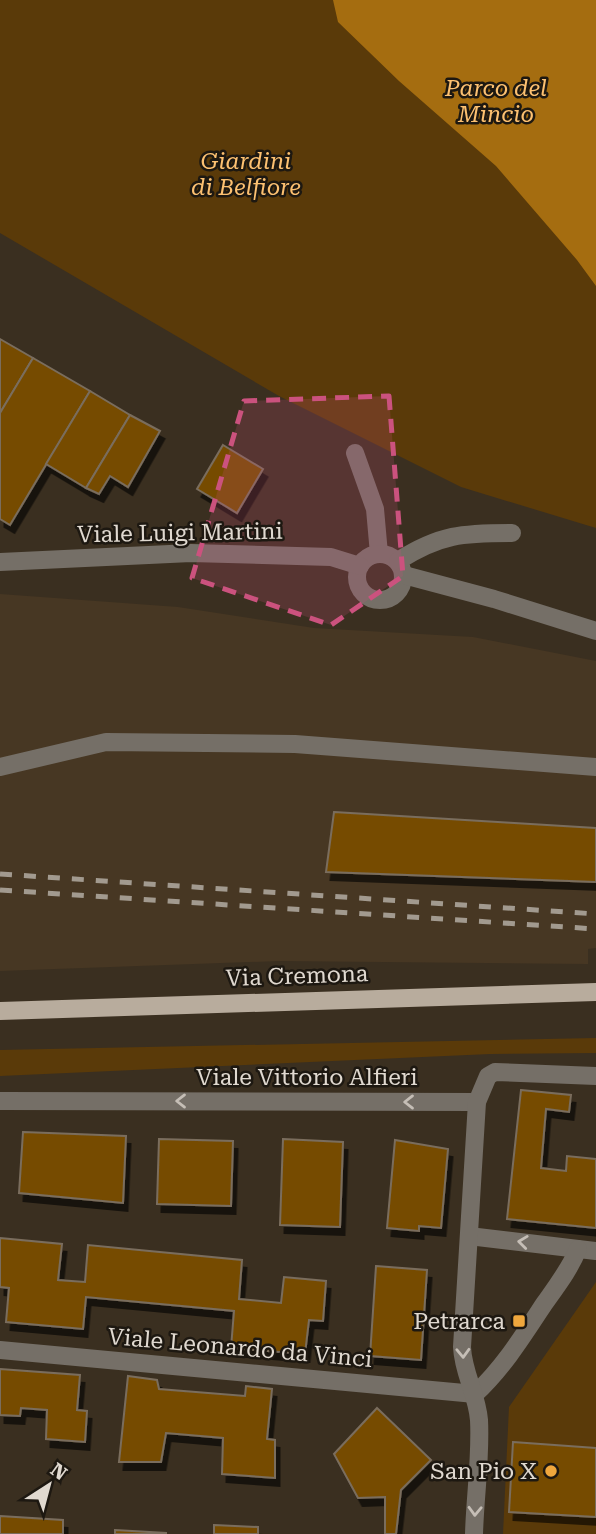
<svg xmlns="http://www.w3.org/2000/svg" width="596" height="1534" viewBox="0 0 596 1534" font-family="'Roboto Serif',serif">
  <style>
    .built { fill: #473723 }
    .green { fill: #5a3a09 }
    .water { fill: #a56d10 }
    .building { fill: #764c02; stroke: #7a6d5d; stroke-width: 2; filter: url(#shadow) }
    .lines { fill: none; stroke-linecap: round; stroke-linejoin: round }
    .minor { stroke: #756f67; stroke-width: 18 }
    .major { stroke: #b8ac9d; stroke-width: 18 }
    .rail { stroke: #a29a8f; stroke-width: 5; stroke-dasharray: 12 12; stroke-linecap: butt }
    .oneway { stroke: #c5beb6 }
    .marked { fill: #cb527e; fill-opacity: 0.2; stroke: #cb527e; stroke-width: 5; stroke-dasharray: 14 9; stroke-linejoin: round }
    .poi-dot { fill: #efa73d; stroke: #1d1811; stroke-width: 2.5 }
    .labels { text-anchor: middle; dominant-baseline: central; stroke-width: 5; stroke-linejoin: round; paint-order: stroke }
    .park-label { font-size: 23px; font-style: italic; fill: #fdc171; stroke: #1d1811 }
    .street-label { font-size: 23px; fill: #e0d9d0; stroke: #1d1811 }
    .poi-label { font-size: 23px; fill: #e0d9d0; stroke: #1d1811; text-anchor: end }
  </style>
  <defs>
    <filter id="shadow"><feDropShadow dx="4.5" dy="8" stdDeviation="0" flood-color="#0009"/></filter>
  </defs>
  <rect width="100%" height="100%" fill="#3a2f20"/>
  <!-- built -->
  <polygon class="built" points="0,594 178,607 314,628 473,637 596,661 596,948 588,949 588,964 279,961 0,971"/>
  <!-- green -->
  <g class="green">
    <polygon points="0,0 596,0 596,528 461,487 279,396 0,233"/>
    <polygon points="596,1038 596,1053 490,1054 0,1076 0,1050"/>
    <polygon points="596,1282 596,1534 503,1534 509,1407"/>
  </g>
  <!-- water -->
  <polygon class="water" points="333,0 596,0 596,286 577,260 496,166 399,81 338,22"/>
  <!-- building -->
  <g class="building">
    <polygon points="0,339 33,358 0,413"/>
    <polygon points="33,358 90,391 10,525 0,519 0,413"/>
    <polygon points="90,391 130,415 86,488 46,464"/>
    <polygon points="130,415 160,431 128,487 110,476 99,494 86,488"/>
    <polygon points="223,445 263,469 237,513 197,489"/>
    <polygon points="334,812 596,828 596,882 326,872"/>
    <polygon points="521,1090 571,1095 569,1112 546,1109 541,1168 566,1171 567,1156 596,1159 596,1228 507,1219"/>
    <polygon points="23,1132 126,1136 123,1203 19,1193"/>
    <polygon points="159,1139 233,1141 231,1206 157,1204"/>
    <polygon points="283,1139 343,1142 340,1227 280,1225"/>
    <polygon points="395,1140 448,1149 441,1228 419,1226 419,1231 387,1228"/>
    <polygon points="0,1238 62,1244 58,1280 85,1282 88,1245 242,1260 239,1299 281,1303 284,1277 326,1281 323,1321 309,1320 305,1354 231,1348 234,1311 86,1297 83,1329 6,1322 9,1288 0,1287"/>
    <polygon points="376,1266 427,1270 421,1360 370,1356"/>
    <polygon points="0,1369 80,1375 77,1410 87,1411 85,1442 46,1439 47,1410 21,1408 20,1416 0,1415"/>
    <polygon points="128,1376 157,1380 159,1389 245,1396 246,1386 272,1389 267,1439 275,1440 275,1478 222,1474 223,1438 166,1433 161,1462 119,1462"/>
    <polygon points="377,1408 431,1460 401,1490 396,1534 385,1534 385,1497 358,1498 334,1454"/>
    <polygon points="513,1442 596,1448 596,1517 509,1512"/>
    <polygon points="0,1516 63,1520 63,1534 0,1534"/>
    <polygon points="214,1525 258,1527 258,1534 214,1534"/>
    <polygon points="115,1530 166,1533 166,1534 115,1534"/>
  </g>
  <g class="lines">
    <!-- minor -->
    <g class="minor">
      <polyline points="355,453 375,509 379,554"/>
      <circle cx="380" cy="577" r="23"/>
      <path d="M398,561C440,534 463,533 512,533"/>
      <polyline points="0,562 191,553 331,557 360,566"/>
      <polyline points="404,575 494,599 596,631"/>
      <polyline points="0,767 106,742 295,744 596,767"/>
      <polyline points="0,1101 477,1102"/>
      <polyline points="469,1236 596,1251"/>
      <polyline points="0,1350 475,1394"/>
      <path d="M475,1394C503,1368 523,1336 544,1304C556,1287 570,1269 578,1249"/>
      <path d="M474,1534C475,1497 481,1457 479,1420C477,1394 463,1373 462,1347L477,1102L488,1076L495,1072L596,1076"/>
    </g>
    <!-- major -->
    <polyline class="major" points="0,1011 596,992"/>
    <!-- rail -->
    <g class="rail">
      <polyline points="0,874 596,914"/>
      <polyline points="0,890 596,929"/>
    </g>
  </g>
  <!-- one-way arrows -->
  <defs><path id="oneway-chevron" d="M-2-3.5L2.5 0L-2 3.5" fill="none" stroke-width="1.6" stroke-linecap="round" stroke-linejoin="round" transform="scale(1.75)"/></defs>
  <g class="oneway">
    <use href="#oneway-chevron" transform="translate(181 1101) rotate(-180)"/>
    <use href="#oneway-chevron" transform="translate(409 1102) rotate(-180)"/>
    <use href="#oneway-chevron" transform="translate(523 1242) rotate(-173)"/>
    <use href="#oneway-chevron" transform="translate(463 1353) rotate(88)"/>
    <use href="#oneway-chevron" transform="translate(475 1511) rotate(92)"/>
  </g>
  <!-- marked area -->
  <path class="marked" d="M389,396L403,576L331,625L192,578L244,401Z"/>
  <!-- markers -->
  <g class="poi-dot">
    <rect x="512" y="1314" width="14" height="14" rx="3.5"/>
    <circle cx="551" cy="1471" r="7"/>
  </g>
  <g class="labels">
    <!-- park labels -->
    <g class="park-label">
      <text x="496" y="88">Parco del<tspan x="496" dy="26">Mincio</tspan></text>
      <text x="246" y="161">Giardini<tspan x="246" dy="26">di Belfiore</tspan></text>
    </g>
    <!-- street labels -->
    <g class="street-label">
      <text transform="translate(180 533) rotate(-1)">Viale Luigi Martini</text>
      <text transform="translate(297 976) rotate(-2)">Via Cremona</text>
      <text x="307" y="1077">Viale Vittorio Alfieri</text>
      <text transform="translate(240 1348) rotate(5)">Viale Leonardo da Vinci</text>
    </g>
    <!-- poi labels -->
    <g class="poi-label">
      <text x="505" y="1321">Petrarca</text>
      <text x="537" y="1471">San Pio X</text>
    </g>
  </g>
  <!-- north arrow -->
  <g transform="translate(49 1485) rotate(36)" stroke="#1d1811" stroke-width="5" paint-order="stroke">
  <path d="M0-5L12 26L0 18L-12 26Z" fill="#e0d9d0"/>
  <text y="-10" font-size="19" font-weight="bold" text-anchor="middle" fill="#e0d9d0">N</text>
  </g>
</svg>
